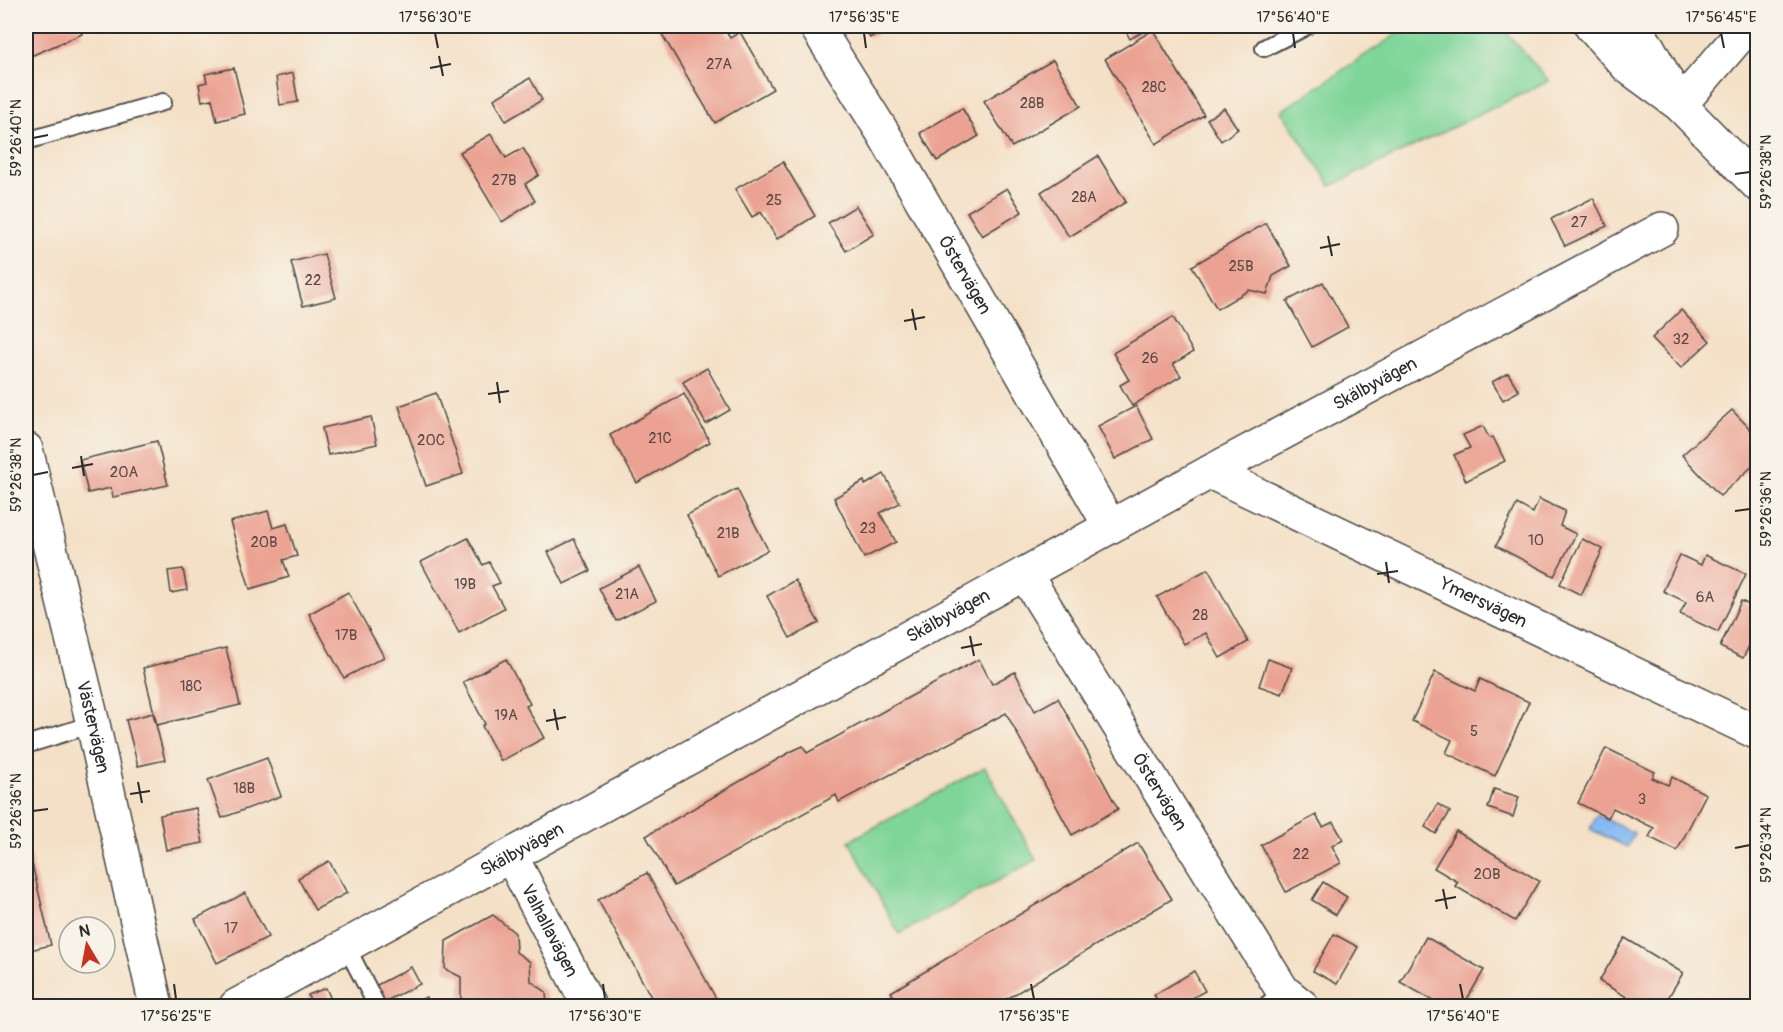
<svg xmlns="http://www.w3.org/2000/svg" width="1783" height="1032" viewBox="0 0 1783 1032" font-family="Pangolin,sans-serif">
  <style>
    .green { fill: #7fd599; stroke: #558062; stroke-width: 1.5 }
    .water { fill: #86b9f3; stroke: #58728f; stroke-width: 1.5 }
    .building { fill: #eba292 }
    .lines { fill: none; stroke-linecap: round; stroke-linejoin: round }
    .service-casing { stroke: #494642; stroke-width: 20 }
    .minor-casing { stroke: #494642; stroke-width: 36 }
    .tertiary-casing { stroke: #494642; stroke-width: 36 }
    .service { stroke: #fff; stroke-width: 16 }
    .minor { stroke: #fff; stroke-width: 33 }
    .tertiary { stroke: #fff; stroke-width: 33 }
    .ticks { fill: none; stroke: #2b2b2b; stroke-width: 2 }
    .labels { text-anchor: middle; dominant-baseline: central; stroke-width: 6; stroke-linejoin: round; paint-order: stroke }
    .number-label { font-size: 15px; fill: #5b4945 }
    .street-label { font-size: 18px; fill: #2b2b2b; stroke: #f7f3e8 }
    .neatline { fill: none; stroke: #2b2b2b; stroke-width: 2 }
    .ticks-label { font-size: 15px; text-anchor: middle; fill: #2b2b2b }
  </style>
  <rect width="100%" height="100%" fill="#f7f3e8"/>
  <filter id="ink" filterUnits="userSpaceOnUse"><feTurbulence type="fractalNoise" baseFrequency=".0167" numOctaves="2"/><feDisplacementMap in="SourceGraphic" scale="12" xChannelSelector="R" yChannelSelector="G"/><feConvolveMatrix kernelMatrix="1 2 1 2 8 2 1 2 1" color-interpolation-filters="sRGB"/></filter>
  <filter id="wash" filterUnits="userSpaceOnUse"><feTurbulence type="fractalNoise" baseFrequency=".008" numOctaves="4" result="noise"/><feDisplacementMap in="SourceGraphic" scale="24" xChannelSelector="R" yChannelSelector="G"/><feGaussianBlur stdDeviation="1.35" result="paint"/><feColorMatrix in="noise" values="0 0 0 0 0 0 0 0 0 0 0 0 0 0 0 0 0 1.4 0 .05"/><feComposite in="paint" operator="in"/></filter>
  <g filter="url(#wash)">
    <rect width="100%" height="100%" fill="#f4e0c6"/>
    <!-- green -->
    <g class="green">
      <polygon points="1409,26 1501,26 1549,81 1331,186 1281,111"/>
      <polygon points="985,767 1036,860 899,934 849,841"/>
    </g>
    <!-- water -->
    <polygon class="water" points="1597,815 1634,833 1627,847 1590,829"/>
    <g id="blocks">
      <!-- building -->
      <g class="building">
        <polygon points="26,26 78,26 82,34 26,58"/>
        <polygon points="657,26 723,26 730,38 740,32 773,89 715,123"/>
        <polygon points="863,26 890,26 870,38"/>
        <polygon points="1123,26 1147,26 1149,28 1130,39"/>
        <polygon points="1153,30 1204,115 1156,144 1105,59"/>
        <polygon points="1053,60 1081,106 1012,147 984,101"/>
        <polygon points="234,68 245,114 217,121 212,99 202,101 199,84 207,82 205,74"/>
        <polygon points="293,73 298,102 280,105 276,77"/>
        <polygon points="530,78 542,100 506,121 494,99"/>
        <polygon points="962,108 979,136 937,161 920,133"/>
        <polygon points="1224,108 1238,129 1221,141 1207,119"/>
        <polygon points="491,134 506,158 523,148 539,175 525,184 535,201 502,222 460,152"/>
        <polygon points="1098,156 1126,202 1069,237 1041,192"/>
        <polygon points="783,162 815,216 777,239 761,212 752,217 735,189"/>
        <polygon points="1007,188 1022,212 982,236 967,212"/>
        <polygon points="1593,198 1607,226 1565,246 1551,219"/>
        <polygon points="856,206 874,234 846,251 828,223"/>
        <polygon points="1266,223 1291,266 1273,276 1267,294 1249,290 1217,309 1192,266"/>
        <polygon points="324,254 336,298 303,306 291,262"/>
        <polygon points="1323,282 1348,327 1312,347 1287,301"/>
        <polygon points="1681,310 1710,341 1681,368 1652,338"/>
        <polygon points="1173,317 1193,352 1173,364 1181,376 1132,406 1120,385 1129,380 1113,353"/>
        <polygon points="707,368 730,410 706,424 683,382"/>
        <polygon points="1508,373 1519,391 1503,400 1492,382"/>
        <polygon points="436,393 463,474 426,486 399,406"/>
        <polygon points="684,394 710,442 637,483 610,435"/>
        <polygon points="1136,406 1153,439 1115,459 1098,426"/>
        <polygon points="1732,410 1758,437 1758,461 1720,496 1682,455"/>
        <polygon points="371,417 377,444 328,455 322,428"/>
        <polygon points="1483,426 1489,438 1493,437 1505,461 1466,481 1454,455 1470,448 1463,435"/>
        <polygon points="157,441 168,485 113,497 111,488 88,493 80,460"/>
        <polygon points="884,474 900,503 880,513 896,542 864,558 834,498 864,481 865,485"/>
        <polygon points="737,489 768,550 718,576 687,515"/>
        <polygon points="1539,499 1565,511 1560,526 1576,534 1554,576 1496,546 1517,504 1533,513"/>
        <polygon points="268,511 273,528 287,524 297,556 283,560 289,577 250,589 230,522"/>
        <polygon points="468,538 483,565 489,562 500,583 492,586 504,608 459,633 421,562"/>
        <polygon points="574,539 590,571 564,584 548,552"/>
        <polygon points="1582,539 1603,549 1581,595 1560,584"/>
        <polygon points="1680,555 1701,565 1705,555 1746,574 1718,632 1680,614 1686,602 1663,591"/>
        <polygon points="639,567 656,601 616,621 599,588"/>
        <polygon points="183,569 187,590 171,593 168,571"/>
        <polygon points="1208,569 1248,642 1220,658 1206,633 1184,644 1157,597"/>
        <polygon points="795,580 819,623 790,638 767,596"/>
        <polygon points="348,592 384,657 344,678 309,614"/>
        <polygon points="1741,601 1758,609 1758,628 1743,658 1720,647"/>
        <polygon points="1758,634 1758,655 1749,651"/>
        <polygon points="226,648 240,705 157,725 143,668"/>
        <polygon points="506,659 530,704 526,706 544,738 501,761 482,726 485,724 463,682"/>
        <polygon points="979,659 992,684 1015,672 1035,711 1058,698 1118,809 1072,835 1006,713 839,802 836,795 674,886 646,836 792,751 803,746 807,753"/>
        <polygon points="1268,659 1292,668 1282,694 1259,686"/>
        <polygon points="1435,672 1475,691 1480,679 1529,702 1495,776 1446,753 1452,740 1412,721"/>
        <polygon points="153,713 165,760 138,766 126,720"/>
        <polygon points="1606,748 1655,772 1652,778 1668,785 1672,777 1706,794 1677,851 1649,837 1654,828 1613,808 1608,818 1578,803"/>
        <polygon points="267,758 281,796 222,818 208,780"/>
        <polygon points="1494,789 1519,797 1513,817 1488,808"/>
        <polygon points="1438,804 1450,812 1436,834 1425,827"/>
        <polygon points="196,808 203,843 166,850 160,815"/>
        <polygon points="1316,815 1323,827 1333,822 1343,839 1332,846 1341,863 1286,892 1261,845"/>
        <polygon points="1456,831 1539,881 1515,921 1455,886 1458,882 1434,868"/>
        <polygon points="26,838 51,945 26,951"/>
        <polygon points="1138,843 1172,899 995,1006 885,1006 882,1002 893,995 891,992"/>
        <polygon points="329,861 347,893 315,910 298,878"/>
        <polygon points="647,873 683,938 720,1006 656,1006 598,900"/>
        <polygon points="1323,882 1347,897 1336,915 1312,900"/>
        <polygon points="245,893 268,937 217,963 195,919"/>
        <polygon points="493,915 515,933 516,952 530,962 531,981 546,992 547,1006 474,1006 461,999 461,977 445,969 446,941"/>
        <polygon points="1334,934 1358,947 1337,984 1313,971"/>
        <polygon points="1426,937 1484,970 1463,1006 1443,1006 1400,982"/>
        <polygon points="1625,938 1683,973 1663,1006 1642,1006 1599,981"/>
        <polygon points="411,967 420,984 384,1002 375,986"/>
        <polygon points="1194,971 1205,991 1178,1006 1161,1006 1154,995"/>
        <polygon points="326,988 334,1006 312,1006 308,995"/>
        <polygon points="426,997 431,1006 407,1006"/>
      </g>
    </g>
  </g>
  <g filter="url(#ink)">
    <use href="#blocks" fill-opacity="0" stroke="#494642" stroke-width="1.5"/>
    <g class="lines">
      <!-- service casing -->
      <g class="service-casing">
        <g id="service">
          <polyline points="1264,48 1307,26"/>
          <polyline points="26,141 163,102"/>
          <polyline points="26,745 93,724"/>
          <polyline points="346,946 377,1006"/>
          <polyline points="1266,1006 1283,991"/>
        </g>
      </g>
      <!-- minor casing -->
      <g class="minor-casing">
        <g id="minor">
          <path id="s1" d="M816,26L883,133L1110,526"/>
          <polyline points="1680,105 1748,26"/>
          <path id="s2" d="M26,449L93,724L156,1006"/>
          <path id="s3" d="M1210,472L1758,733"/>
          <path id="s4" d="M1025,574L1283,991L1302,1006"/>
          <path id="s5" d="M511,856L589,1006"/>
          <path id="s6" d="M236,1006L1210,472L1662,229"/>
        </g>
      </g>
      <!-- tertiary casing -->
      <g class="tertiary-casing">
        <g id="tertiary">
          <polyline points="1591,26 1628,67 1680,105 1758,185"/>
          <polyline points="1632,26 1648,47 1676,98"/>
        </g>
      </g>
      <!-- service -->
      <use href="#service" class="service"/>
      <!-- minor -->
      <use href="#minor" class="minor"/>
      <!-- tertiary -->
      <use href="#tertiary" class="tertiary"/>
    </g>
  </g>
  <!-- ticks -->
  <path class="ticks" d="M435,33L438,48M864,33L866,48M1293,33L1295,48M1721,33L1724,48M439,56L443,76M430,68L451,64M33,138L48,135M1735,174L1750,172M1328,236L1332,256M1320,248L1340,244M912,309L916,330M904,321L925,317M497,382L500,403M488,394L509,391M81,456L84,476M72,468L93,464M33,475L48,472M1735,511L1750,509M1386,562L1389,583M1377,574L1398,571M970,636L974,656M961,648L982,644M554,709L558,730M546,721L566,717M138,782L142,803M130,794L150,791M33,811L48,809M1735,848L1750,845M1443,889L1447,909M1435,901L1456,897M174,984L176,999M603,984L605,999M1031,984L1034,999M1460,984L1463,999"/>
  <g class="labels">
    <!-- number labels -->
    <g class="number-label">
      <text x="719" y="64">27A</text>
      <text x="1154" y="87">28C</text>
      <text x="1032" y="103">28B</text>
      <text x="504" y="180">27B</text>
      <text x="1084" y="197">28A</text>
      <text x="774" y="200">25</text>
      <text x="1579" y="222">27</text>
      <text x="1241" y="266">25B</text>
      <text x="313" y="280">22</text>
      <text x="1681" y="339">32</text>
      <text x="1150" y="358">26</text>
      <text x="660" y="438">21C</text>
      <text x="431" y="440">20C</text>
      <text x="124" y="472">20A</text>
      <text x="868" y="528">23</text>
      <text x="728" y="533">21B</text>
      <text x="1536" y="540">10</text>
      <text x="264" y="542">20B</text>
      <text x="465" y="584">19B</text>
      <text x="627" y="594">21A</text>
      <text x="1705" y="597">6A</text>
      <text x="1200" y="615">28</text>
      <text x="346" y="635">17B</text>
      <text x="191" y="686">18C</text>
      <text x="506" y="715">19A</text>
      <text x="1474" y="731">5</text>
      <text x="244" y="788">18B</text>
      <text x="1642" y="799">3</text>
      <text x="1301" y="854">22</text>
      <text x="1487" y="874">20B</text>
      <text x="231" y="928">17</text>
    </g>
    <!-- street labels -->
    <g class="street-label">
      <text stroke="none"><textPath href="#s1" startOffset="290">Östervägen</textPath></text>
      <text stroke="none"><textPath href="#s6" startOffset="1298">Skälbyvägen</textPath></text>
      <text stroke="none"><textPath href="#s3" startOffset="303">Ymersvägen</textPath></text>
      <text stroke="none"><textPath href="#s6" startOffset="812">Skälbyvägen</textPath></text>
      <text stroke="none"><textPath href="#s2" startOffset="286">Västervägen</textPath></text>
      <text stroke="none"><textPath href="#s4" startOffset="256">Östervägen</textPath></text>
      <text stroke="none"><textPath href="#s6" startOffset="326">Skälbyvägen</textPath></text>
      <text stroke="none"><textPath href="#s5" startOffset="84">Valhallavägen</textPath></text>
    </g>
  </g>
  <!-- margin -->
  <rect width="1783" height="1032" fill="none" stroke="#f7f3e8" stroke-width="66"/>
  <!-- north arrow -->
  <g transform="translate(87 945) rotate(350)"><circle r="28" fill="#f7f3e8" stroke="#a5a39c" stroke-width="1.5"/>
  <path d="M0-4.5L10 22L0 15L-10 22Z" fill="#c8321e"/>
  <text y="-9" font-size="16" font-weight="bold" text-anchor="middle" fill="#2b2b2b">N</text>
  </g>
  <rect x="33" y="33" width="1717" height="966" class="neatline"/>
  <g class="ticks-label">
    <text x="435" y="22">17°56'30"E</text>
    <text x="864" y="22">17°56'35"E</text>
    <text x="1293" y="22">17°56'40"E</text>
    <text x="1721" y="22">17°56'45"E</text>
    <text transform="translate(16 138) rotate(-90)" y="5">59°26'40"N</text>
    <text transform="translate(1766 172) rotate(-90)" y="5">59°26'38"N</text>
    <text transform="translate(16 475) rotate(-90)" y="5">59°26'38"N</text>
    <text transform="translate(1766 509) rotate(-90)" y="5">59°26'36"N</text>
    <text transform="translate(16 811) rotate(-90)" y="5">59°26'36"N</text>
    <text transform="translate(1766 845) rotate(-90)" y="5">59°26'34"N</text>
    <text x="176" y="1021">17°56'25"E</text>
    <text x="605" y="1021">17°56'30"E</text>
    <text x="1034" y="1021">17°56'35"E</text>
    <text x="1463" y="1021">17°56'40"E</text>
  </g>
</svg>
